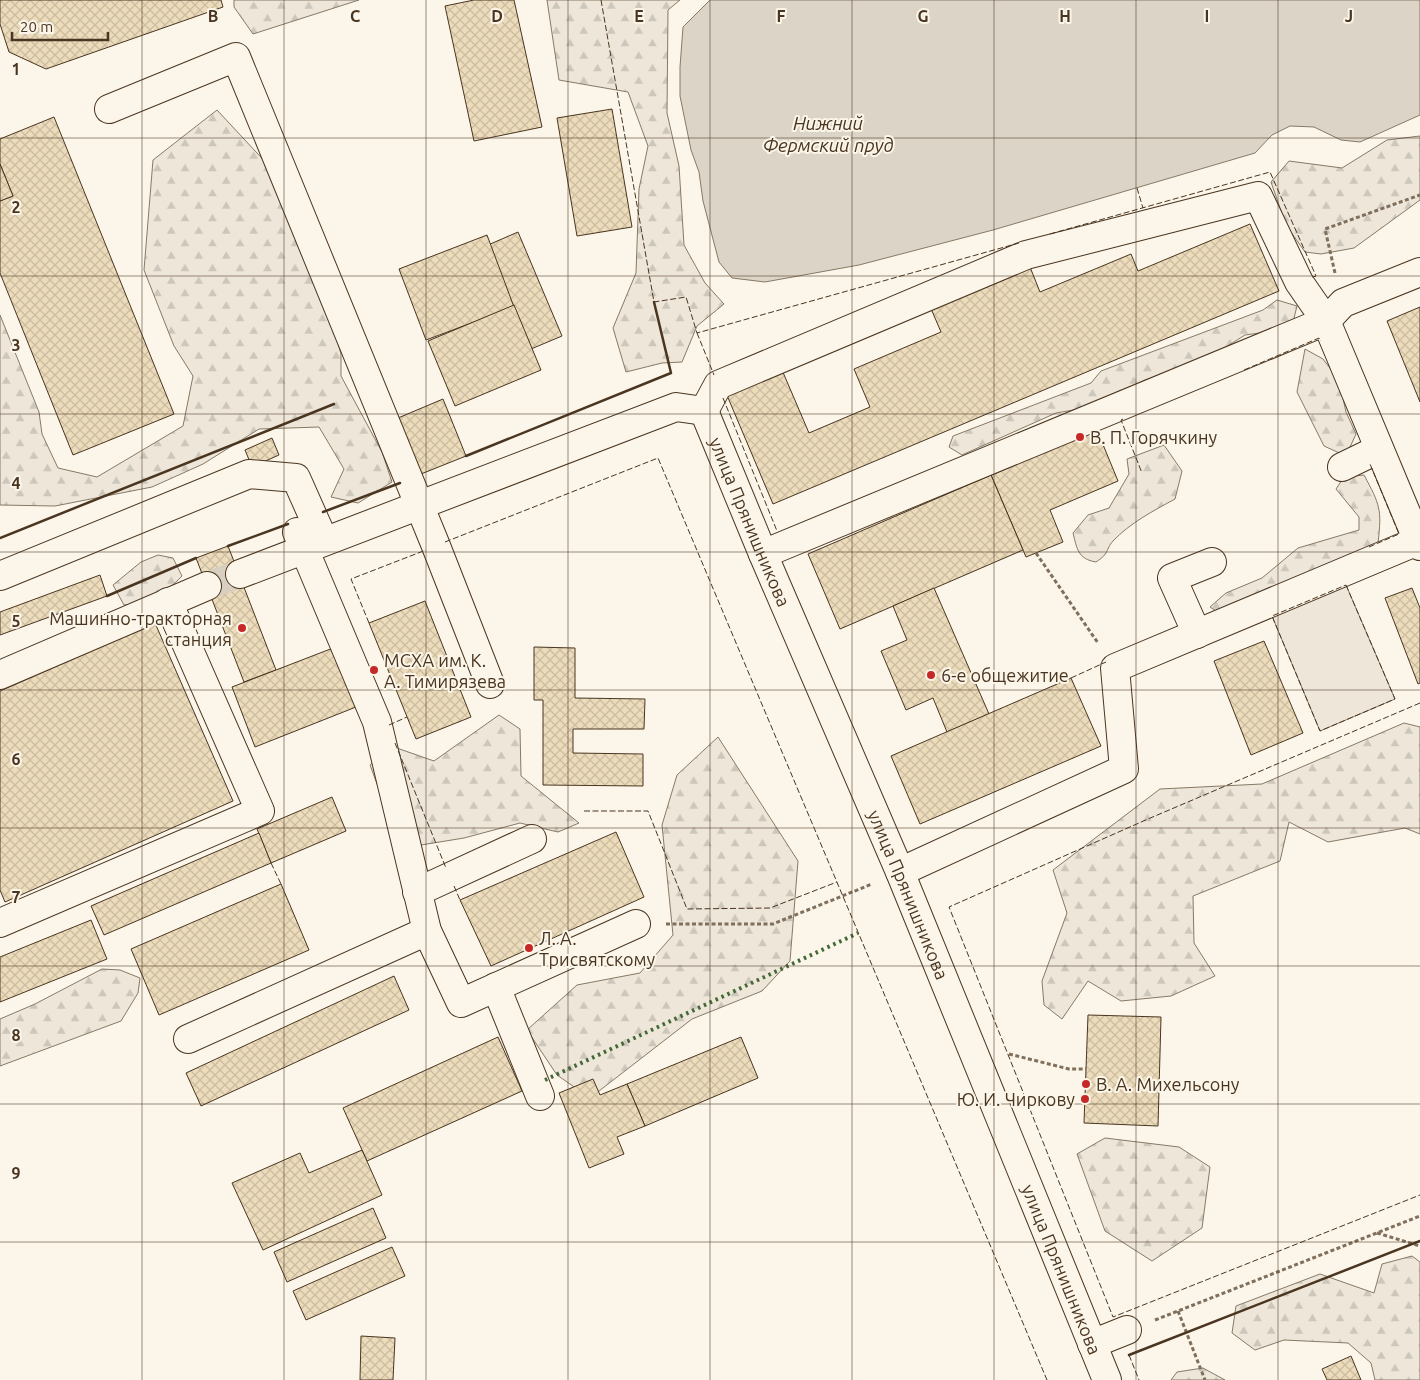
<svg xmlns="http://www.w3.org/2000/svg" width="1420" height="1380" viewBox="0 0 1420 1380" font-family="Ubuntu,sans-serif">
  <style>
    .forest { fill: url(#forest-firs); stroke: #887966 }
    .pitch { fill: #ede6d9; stroke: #887966 }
    .water { fill: #dcd4c6; stroke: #887966 }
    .building { fill: url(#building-cross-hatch); stroke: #4a3520 }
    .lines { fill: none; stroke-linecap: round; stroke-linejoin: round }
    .minor-tunnel { stroke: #d8cfc1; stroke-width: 28; stroke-dasharray: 28 14; stroke-linecap: butt }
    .minor-casing { stroke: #4a3520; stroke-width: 30 }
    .path { stroke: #7f6f5c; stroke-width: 3; stroke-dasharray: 4 2.5; stroke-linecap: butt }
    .minor { stroke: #fbf6e9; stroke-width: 28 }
    .hedge { stroke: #436837; stroke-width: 4; stroke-dasharray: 2.5 4; stroke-linecap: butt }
    .fence { stroke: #4a3520; stroke-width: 1; stroke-dasharray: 6 2.5; stroke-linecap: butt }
    .wall { stroke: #4a3520; stroke-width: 2.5 }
    .grid { fill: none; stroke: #4a3520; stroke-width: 1; stroke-opacity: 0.55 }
    .poi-dot { fill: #c62828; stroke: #fbf6e9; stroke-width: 2 }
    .labels { text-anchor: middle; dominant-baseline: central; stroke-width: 4; stroke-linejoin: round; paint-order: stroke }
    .poi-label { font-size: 18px; fill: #4a3520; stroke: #fbf6e9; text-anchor: start }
    .street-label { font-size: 18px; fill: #4a3520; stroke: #fbf6e9 }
    .water-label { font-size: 19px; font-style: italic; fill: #4a3520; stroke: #fbf6e9 }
    .grid-label { font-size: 16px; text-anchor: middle; font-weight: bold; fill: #4a3520; stroke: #fbf6e9; stroke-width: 4; stroke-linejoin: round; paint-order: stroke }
  </style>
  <defs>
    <pattern id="forest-firs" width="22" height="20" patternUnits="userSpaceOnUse" patternTransform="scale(1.25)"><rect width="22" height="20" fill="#ede6d9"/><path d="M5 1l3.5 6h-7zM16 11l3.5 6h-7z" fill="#cdc6ba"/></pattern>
    <pattern id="building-cross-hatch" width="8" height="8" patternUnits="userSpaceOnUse" patternTransform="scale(1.25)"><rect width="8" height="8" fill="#ecdcbc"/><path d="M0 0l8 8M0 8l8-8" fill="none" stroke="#ccbda1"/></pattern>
  </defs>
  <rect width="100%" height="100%" fill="#fbf6e9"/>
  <!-- forest -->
  <g class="forest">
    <polygon points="234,0 359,0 253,34 234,7"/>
    <polygon points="547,0 680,0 668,10 667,113 679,166 684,245 705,283 724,304 697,326 682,362 662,363 626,372 613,328 636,273 639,189 648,146 628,92 559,80"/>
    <polygon points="217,110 270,167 325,296 341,354 341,376 382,452 392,482 358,503 331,497 344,469 319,427 259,429 203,464 152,487 55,506 0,505 0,315 39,412 42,434 58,468 97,477 183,426 193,376 174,346 144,270 153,160"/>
    <polygon points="1420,136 1420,200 1354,248 1321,254 1305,252 1286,225 1271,182 1289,161 1342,168 1387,140"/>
    <polygon points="1277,300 1297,306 1293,322 1275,331 1245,335 1204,361 1145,380 1091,407 1056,413 962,455 949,447 953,436 1091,383 1101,371 1263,310"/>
    <polygon points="1305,349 1323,359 1339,380 1346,412 1356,434 1346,456 1324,446 1297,392"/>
    <path d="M1164,445L1182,471L1175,499C1153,511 1130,523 1113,541C1105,550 1110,553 1096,562C1078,559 1077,549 1073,533L1088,515L1109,508L1129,474L1127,459Z"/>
    <path d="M1364,475C1380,505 1382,509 1378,543L1315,569L1308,582L1219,613L1210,607L1226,593L1262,578L1298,548L1359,530V517L1336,489L1344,477Z"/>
    <path d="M158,555L173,558L182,576C166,593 148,604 124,605L113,585L141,562Z"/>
    <polygon points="499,715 520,729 521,776 579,823 558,832 520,823 464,838 415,846 387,811 370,765 391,746 434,761"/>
    <polygon points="1404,723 1420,727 1420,834 1405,828 1328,842 1289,822 1280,861 1193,896 1194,943 1215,976 1171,996 1121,1001 1088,981 1062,1019 1044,1005 1042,981 1067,913 1053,870 1160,789 1262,784"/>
    <polygon points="718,737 798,861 790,961 762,991 692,1019 590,1098 557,1075 527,1030 577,985 640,973 673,935 662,825 677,775"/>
    <polygon points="102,969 120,970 140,978 138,993 121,1021 0,1066 0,1019 35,1004"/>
    <polygon points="1105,1138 1179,1147 1210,1167 1202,1228 1152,1261 1105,1231 1077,1154"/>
    <polygon points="1412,1256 1420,1262 1420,1380 1375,1380 1371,1363 1348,1343 1284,1340 1255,1350 1232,1333 1236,1306 1320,1274 1374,1293 1382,1264"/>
    <polygon points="1203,1368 1225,1380 1171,1380 1177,1372"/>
  </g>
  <!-- pitch -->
  <polygon class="pitch" points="1346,585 1395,699 1320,731 1272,616"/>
  <!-- water -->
  <polygon class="water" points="710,0 1420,0 1420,115 1360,142 1341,140 1314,127 1290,126 1272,135 1255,153 993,230 859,265 765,282 732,278 719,262 703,201 699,172 691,150 680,96 680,67 683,27"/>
  <!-- building -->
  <g class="building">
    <polygon points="0,0 221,0 223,7 46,69 9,52 0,24"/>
    <polygon points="474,0 514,0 542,127 474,141 445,6"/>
    <polygon points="612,109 632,227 577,236 557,118"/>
    <polygon points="54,117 174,414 73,455 0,273 0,201 13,196 0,164 0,139"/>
    <polygon points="0,164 13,196 0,201"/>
    <polygon points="1250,224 1279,291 773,504 726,393 782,370 809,433 870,407 854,369 941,332 929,304 1028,262 1040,292 1131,254 1138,271"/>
    <polygon points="518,232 562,336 531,349 488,245"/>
    <polygon points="487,235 514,307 426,340 399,269"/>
    <polygon points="514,305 541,370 455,406 428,341"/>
    <polygon points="1420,307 1420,402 1387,321"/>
    <polygon points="443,399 466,456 421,474 398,418"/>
    <polygon points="1097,430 1118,481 1050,510 1063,542 1026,557 991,475"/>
    <polygon points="272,438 279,455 252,467 245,450"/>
    <polygon points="991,475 1023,550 840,629 808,554"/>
    <polygon points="228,546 276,670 244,682 196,558"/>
    <polygon points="100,575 107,596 0,635 0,612"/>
    <polygon points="934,588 989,714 947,732 933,698 906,710 881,651 907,640 893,606"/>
    <polygon points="1412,588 1420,608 1420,683 1418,684 1385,598"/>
    <polygon points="425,601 471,717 416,739 369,623"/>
    <polygon points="155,623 233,801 5,902 0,890 0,691"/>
    <polygon points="1264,641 1303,733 1251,755 1214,661"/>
    <polygon points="534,647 575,648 575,698 645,699 644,729 573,729 573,753 643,754 643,786 543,785 543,700 534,700"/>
    <polygon points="333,648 356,707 255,747 232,687"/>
    <polygon points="1071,678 1101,746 920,824 891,756"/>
    <polygon points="332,797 346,831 271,863 257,829"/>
    <polygon points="616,832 644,897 491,966 460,900"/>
    <polygon points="259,833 271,863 104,935 91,906"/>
    <polygon points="281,884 309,950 159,1015 131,949"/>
    <polygon points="91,920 107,959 0,1002 0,957"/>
    <polygon points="394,976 409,1010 201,1106 186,1073"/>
    <polygon points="1088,1015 1161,1017 1158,1126 1084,1123"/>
    <polygon points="498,1037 522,1091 367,1161 343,1108"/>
    <polygon points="741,1037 758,1078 645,1126 627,1084"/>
    <polygon points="593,1079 600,1095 627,1084 645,1126 617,1137 624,1154 589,1168 559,1093"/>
    <polygon points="362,1150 382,1195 263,1250 232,1183 300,1153 309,1173"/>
    <polygon points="373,1208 386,1238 287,1282 274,1252"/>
    <polygon points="392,1247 405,1276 306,1320 293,1291"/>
    <polygon points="361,1336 395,1338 393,1380 360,1380"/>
    <polygon points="1351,1356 1361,1380 1327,1380 1322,1369"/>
  </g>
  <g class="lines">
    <!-- minor-tunnel -->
    <polyline class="minor-tunnel" points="207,586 240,574"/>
    <!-- minor casing -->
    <g class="minor-casing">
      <g id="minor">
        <polyline points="109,109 236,57 436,546 490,684"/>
        <path id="s1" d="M704,411L763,554L900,872L1107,1380"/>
        <polyline points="704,411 718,385 1026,255 1258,196 1299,282 1326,321 1343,303 1420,272"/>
        <polyline points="1342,467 1379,449"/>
        <polyline points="297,532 377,722 427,931 461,1003 636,924"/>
        <polyline points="763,554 1326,321 1420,546"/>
        <polyline points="240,574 676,407 704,411"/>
        <polyline points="0,576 249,474 296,478 324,541"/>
        <polyline points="1197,634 1172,578 1212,562"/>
        <polyline points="0,675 207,586"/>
        <polyline points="900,872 1124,769 1115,668 1420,540"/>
        <polyline points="417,892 532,839"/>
        <polyline points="0,923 260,811 168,602"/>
        <polyline points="496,987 540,1096"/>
        <polyline points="188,1039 427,931"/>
        <polyline points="1092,1344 1127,1330"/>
      </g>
    </g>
    <!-- path -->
    <g class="path">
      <polyline points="1335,273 1325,229 1420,195"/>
      <polyline points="1036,553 1098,643"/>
      <polyline points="666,924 773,924 872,884"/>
      <polyline points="1009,1054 1069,1069 1086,1069"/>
      <polyline points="1377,1233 1420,1246"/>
      <polyline points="1178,1311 1205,1380"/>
      <polyline points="1155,1320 1420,1216"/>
    </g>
    <!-- minor -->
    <use href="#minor" class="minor"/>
    <!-- hedge -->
    <polyline class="hedge" points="545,1080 858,933"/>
    <!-- fence -->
    <g class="fence">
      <polyline points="601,0 654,302 686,297 697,333 1019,243"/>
      <polyline points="1137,188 1143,208"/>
      <polyline points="1050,234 1270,172 1316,276 1310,278"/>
      <polyline points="697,333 714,375"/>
      <polyline points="1244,370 1319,338 1321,341"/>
      <polyline points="723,398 777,531"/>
      <polyline points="1123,419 1121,420 1142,473"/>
      <polyline points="445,542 658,458 1047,1380"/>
      <polyline points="1369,547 1399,534 1370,464"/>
      <polygon points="1346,585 1395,699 1320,731 1272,616"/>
      <polyline points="369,623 351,579 426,550"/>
      <polyline points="1071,678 1106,662"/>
      <polyline points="1420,703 1148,819 949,907 1113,1317 1420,1195"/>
      <polyline points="389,725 407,717"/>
      <polyline points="395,743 446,868"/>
      <polyline points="584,811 648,811 687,909 770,908 837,882"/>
      <polyline points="271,863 281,884"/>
      <polyline points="454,886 460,900"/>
      <polyline points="1129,1355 1139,1380"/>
    </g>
    <!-- wall -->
    <g class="wall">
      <polyline points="466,456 671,373 654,302"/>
      <polyline points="323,512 400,483"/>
      <polyline points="0,538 334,404"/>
      <polyline points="228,546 288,524"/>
      <polyline points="107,596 196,558"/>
      <polyline points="1129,1355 1420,1241"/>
    </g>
  </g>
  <!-- grid -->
  <path class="grid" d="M142,0V1380M284,0V1380M426,0V1380M568,0V1380M710,0V1380M852,0V1380M994,0V1380M1136,0V1380M1278,0V1380M0,138H1420M0,276H1420M0,414H1420M0,552H1420M0,690H1420M0,828H1420M0,966H1420M0,1104H1420M0,1242H1420"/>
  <!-- markers -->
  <g class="poi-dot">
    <circle cx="1080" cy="437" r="5"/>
    <circle cx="242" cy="628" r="5"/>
    <circle cx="374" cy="670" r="5"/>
    <circle cx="931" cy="675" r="5"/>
    <circle cx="529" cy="948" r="5"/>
    <circle cx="1086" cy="1084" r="5"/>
    <circle cx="1085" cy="1099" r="5"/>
  </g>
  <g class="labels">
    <!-- poi labels -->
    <g class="poi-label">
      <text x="1090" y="437">В. П. Горячкину</text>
      <text x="232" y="618" text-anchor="end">Машинно-тракторная<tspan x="232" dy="21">станция</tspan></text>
      <text x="384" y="660">МСХА им. К.<tspan x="384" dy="21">А. Тимирязева</tspan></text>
      <text x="941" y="675">6-е общежитие</text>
      <text x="539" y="938">Л. А.<tspan x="539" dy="21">Трисвятскому</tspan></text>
      <text x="1096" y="1084">В. А. Михельсону</text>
      <text x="1075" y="1099" text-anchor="end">Ю. И. Чиркову</text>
    </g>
    <!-- street labels -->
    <g class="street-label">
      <text stroke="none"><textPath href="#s1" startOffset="120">улица Прянишникова</textPath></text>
      <text stroke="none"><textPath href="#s1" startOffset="525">улица Прянишникова</textPath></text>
      <text stroke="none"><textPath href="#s1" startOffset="930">улица Прянишникова</textPath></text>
    </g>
    <!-- water labels -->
    <g class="water-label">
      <text x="828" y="123">Нижний<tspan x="828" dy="22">Фермский пруд</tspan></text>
    </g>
  </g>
  <g class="grid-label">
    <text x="213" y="22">B</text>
    <text x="355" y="22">C</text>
    <text x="497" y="22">D</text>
    <text x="639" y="22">E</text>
    <text x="781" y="22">F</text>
    <text x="923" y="22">G</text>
    <text x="1065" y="22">H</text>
    <text x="1207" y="22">I</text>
    <text x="1349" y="22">J</text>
    <text x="16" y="75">1</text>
    <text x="16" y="213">2</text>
    <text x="16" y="351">3</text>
    <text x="16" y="489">4</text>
    <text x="16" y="627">5</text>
    <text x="16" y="765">6</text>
    <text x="16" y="903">7</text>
    <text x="16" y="1041">8</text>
    <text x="16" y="1179">9</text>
  </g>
  <!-- scale -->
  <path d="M12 32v8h96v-8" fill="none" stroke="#4a3520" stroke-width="2.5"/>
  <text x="20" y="32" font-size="15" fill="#4a3520" stroke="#fbf6e9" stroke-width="4" paint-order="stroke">20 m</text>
</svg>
